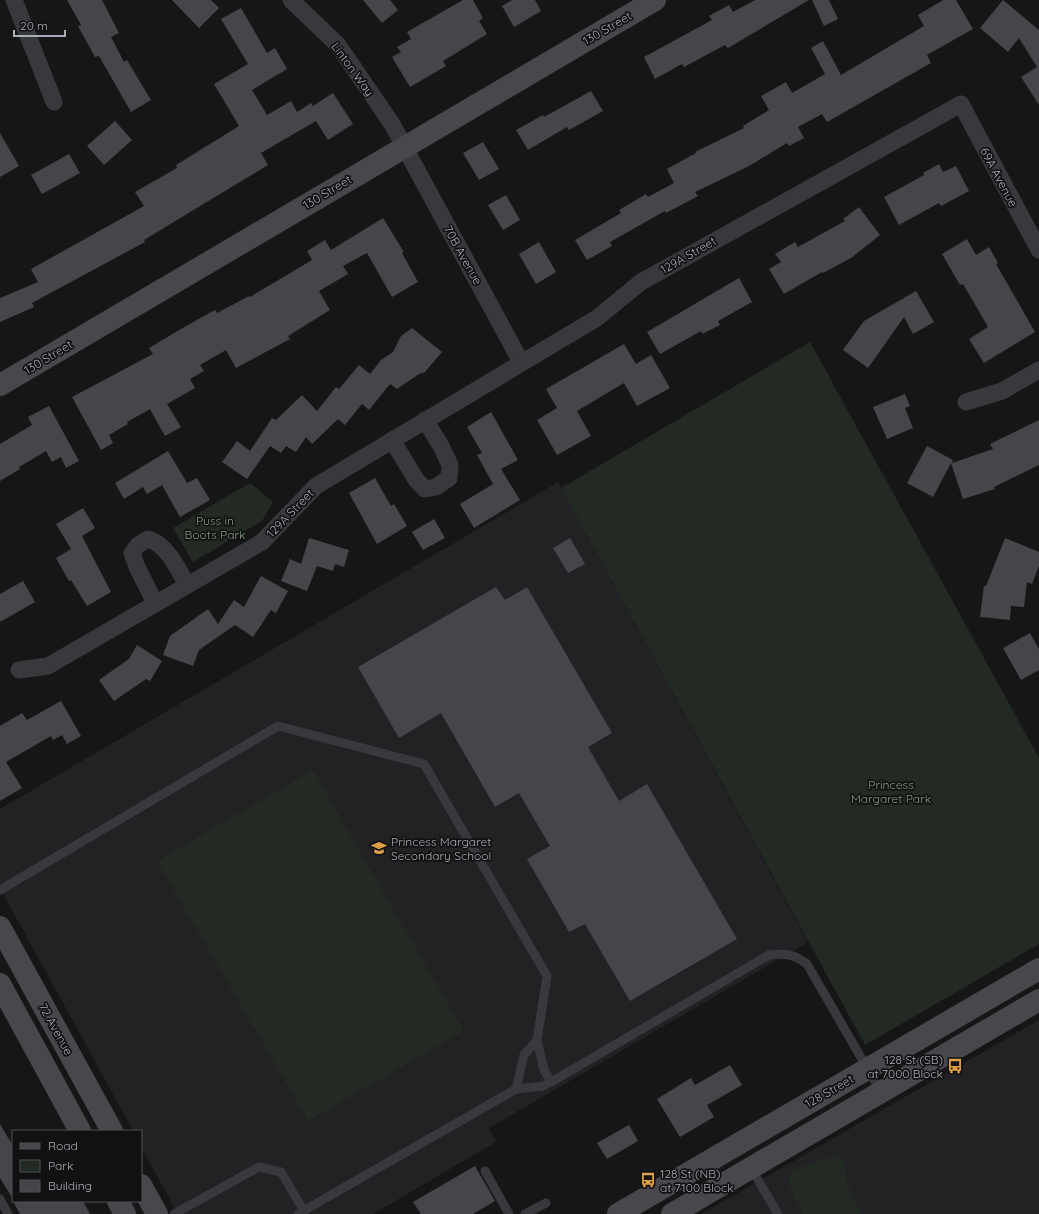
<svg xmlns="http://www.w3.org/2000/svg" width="1039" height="1214" viewBox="0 0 1039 1214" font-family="Quicksand,sans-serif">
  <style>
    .built { fill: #222224 }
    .green { fill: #222a23 }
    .building { fill: #45464a }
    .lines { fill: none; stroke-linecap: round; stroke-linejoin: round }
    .lane { stroke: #37393c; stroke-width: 9 }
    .street { stroke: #37393c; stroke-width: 17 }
    .secondary { stroke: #46484c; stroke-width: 22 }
    .labels { text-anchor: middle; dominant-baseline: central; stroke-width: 3.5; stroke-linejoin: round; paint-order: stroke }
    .street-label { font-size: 12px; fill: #a9aeb6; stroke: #111112 }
    .park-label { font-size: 12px; fill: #839f82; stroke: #111112 }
    .poi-label { font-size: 12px; fill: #a9aeb6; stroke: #111112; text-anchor: start }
  </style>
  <rect width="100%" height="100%" fill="#161617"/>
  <!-- built -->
  <g class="built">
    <polygon points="558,482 808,942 489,1128 496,1142 373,1214 178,1214 141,1147 141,1131 133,1131 0,888 0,809"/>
    <polygon points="1039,1020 1039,1214 701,1214 759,1181"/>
  </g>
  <!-- green -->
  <g class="green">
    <polygon points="810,342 1039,758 1039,944 865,1045 561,488"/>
    <polygon points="250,483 273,502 262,521 193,562 173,528"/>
    <polygon points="313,770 464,1031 308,1121 157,861"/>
    <polygon points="835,1155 843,1162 849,1188 861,1214 803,1214 788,1185 791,1171"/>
  </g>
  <!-- building -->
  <g class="building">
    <polygon points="67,0 102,0 119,33 111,37 124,62 127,60 151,100 131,112 99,56 95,57 78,26 81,25"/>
    <polygon points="172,0 211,0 219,8 199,28"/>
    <polygon points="363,0 390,0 398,10 382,23"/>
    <polygon points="463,0 473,0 483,18 479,21 487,34 443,61 446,66 410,87 392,57 401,52 397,47 411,39 407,32"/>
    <polygon points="512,0 535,0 541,11 514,27 502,6"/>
    <polygon points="755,0 809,0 728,48 725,45 684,67 682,64 655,79 644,57 712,20 709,16 729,5 733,12"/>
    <polygon points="812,0 829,0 838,19 824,26"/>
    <polygon points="943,0 956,0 973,29 927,55 931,63 827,122 822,114 798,127 804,138 789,146 787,143 749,166 695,192 698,196 666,213 665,211 610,242 612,246 587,260 575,240 621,213 619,210 646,194 648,197 674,183 667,169 696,153 695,152 744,128 743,126 769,110 761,96 786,82 792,93 825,74 811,48 823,41 841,75 924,26 918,15"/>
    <polygon points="1003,0 1039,30 1039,105 1021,77 1037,67 1019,38 1008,52 980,28"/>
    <polygon points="241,8 267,53 275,48 287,69 252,90 267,115 291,101 297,112 311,103 313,106 333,93 353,124 328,140 316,121 261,153 268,165 144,240 145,242 32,303 34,307 0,322 0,298 38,282 31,269 144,206 135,192 177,168 176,165 239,126 214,84 248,64 221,19"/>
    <polygon points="591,91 603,111 569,130 567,127 528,150 516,130 543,115 544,117"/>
    <polygon points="115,121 132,140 104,165 87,146"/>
    <polygon points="0,133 19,166 0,177"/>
    <polygon points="483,142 499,169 479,180 463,153"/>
    <polygon points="69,154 80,173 42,194 31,175"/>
    <polygon points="939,164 943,172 956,166 969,191 941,206 939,203 899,225 884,197 924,175 923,173"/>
    <polygon points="506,195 520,220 503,230 488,205"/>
    <polygon points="859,207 880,235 851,258 823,273 822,272 784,294 769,269 781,262 775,254 795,242 798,247 845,221 843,219"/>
    <polygon points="383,218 404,252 402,253 418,282 392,297 367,253 343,266 348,274 319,291 330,310 288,336 290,339 236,368 226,350 200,365 204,371 190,379 195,388 167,404 181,427 165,436 150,409 127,422 128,424 109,435 113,443 101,450 72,397 153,354 149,348 179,330 215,310 217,313 249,296 250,297 312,260 307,251 325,240 331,250"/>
    <polygon points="967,239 976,255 989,247 998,263 996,264 1035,332 984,363 969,339 988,327 963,284 960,285 942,254"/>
    <polygon points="539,242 556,272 536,284 519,254"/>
    <polygon points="739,278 752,302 718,321 720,325 702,334 701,331 660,354 647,332"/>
    <polygon points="916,291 934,322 913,334 904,317 868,368 843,350 864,321"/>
    <polygon points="412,328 442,352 425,372 419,374 397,389 390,384 369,410 362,404 345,425 338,419 312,444 306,437 296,452 286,446 281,453 270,446 247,479 222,462 237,441 250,451 272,418 276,420 302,395 317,411 336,387 339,389 359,365 370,374 381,360 393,352 401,336"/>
    <polygon points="624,344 636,364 651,355 670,388 637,406 624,383 577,411 591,436 557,455 537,420 557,408 546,389"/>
    <polygon points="905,394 910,406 905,408 913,428 887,439 873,407"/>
    <polygon points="49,406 79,461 66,468 61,457 52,462 46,451 19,467 20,469 0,481 0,444 32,425 28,417"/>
    <polygon points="491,412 518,460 501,469 520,500 474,528 460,504 493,484 477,455 482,453 467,427"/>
    <polygon points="1039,420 1039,465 994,487 995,489 963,499 951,463 933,497 907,483 927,446 953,460 952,463 993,449 990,444"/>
    <polygon points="168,451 187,483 197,478 210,500 180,517 162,485 147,494 143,487 124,499 115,483"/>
    <polygon points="375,478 391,506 394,504 407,526 377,544 349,493"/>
    <polygon points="83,508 95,528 82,536 111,592 87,606 71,580 69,581 56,558 71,549 56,524"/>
    <polygon points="434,519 445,538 423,550 412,532"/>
    <polygon points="309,538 349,550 344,567 335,564 333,571 317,566 307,591 281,581 290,559 301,564"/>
    <polygon points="570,538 585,564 568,573 553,548"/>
    <polygon points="1005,538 1039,552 1039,566 1032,584 1027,582 1024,607 1011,606 1010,620 980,617 984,586 986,586"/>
    <polygon points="261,576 288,591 276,613 271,610 253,637 235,625 199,650 193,666 163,655 170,636 208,609 218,624 234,600 244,607"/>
    <polygon points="23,581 35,602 0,622 0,594"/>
    <polygon points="496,587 505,600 527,587 612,733 588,747 619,801 647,784 737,939 630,1001 585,924 569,932 527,859 550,846 519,793 495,807 441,713 399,738 358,667"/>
    <polygon points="1030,633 1039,649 1039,670 1021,680 1003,648"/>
    <polygon points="137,645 162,661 150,681 146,679 114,701 99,680 129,659"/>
    <polygon points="61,701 81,736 67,744 62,735 53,740 51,736 6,762 22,788 0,801 0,726 22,713 27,720"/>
    <polygon points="730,1065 742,1085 707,1105 714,1117 680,1137 657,1099 691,1078 695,1085"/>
    <polygon points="0,1124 13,1146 13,1199 0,1178"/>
    <polygon points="629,1125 638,1141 607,1159 597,1143"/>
    <polygon points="475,1166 495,1201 473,1214 421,1214 413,1202"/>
    <polygon points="13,1201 83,1201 90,1214 20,1214"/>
  </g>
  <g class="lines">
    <!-- lane -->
    <g class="lane">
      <polyline points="0,890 278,726 424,764 547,976 537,1040 544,1070 551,1082"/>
      <polyline points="516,1089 524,1055 537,1040"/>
      <polyline points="751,1168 778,1214"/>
      <polyline points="485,1171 509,1214"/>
      <polyline points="0,1199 8,1214"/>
      <polyline points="174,1214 259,1167 281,1172 304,1211"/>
      <path d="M298,1214L516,1089L543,1086L551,1082L769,955C785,953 794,954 807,964L881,1092"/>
      <polyline points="525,1214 546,1203"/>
    </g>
    <!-- street -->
    <g class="street">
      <polyline points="14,0 54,102"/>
      <polyline points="291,0 338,45 392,124 521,362"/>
      <polyline points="966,402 1002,391 1039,370"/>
      <polyline points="392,440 417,481 425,489 436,487 449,478 450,465 441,446 425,420"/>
      <path d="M155,603L137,567L132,553L138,545L148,539C167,544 178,569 187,585"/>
      <polyline points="19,670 48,666 262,542 316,486 597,318 641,282 961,104 1039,250"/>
    </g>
    <!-- secondary -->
    <g class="secondary">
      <polyline points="0,385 655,0"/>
      <polyline points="0,927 112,1131"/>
      <polyline points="0,984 80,1131"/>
      <polyline points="141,1185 157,1214"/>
      <polyline points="118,1201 125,1214"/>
      <polyline points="618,1214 1039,969"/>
      <polyline points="672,1214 1039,1000"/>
    </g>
  </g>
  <!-- icons -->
  <defs>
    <g id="school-bare" transform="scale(1.2)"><path d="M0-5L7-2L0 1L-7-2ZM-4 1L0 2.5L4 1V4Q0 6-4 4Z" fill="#de9e48" stroke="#111112" stroke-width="2.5" paint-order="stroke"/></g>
    <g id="bus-bare" transform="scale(1.2)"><path d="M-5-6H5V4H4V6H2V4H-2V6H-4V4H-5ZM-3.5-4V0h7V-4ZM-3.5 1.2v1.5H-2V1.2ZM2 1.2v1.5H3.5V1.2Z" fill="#de9e48" stroke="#111112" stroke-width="2.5" paint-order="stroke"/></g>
  </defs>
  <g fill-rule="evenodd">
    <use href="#school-bare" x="379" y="848"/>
    <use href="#bus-bare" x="955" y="1066"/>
    <use href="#bus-bare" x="648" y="1180"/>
  </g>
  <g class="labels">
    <!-- street labels -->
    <g class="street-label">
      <text transform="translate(607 28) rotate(-30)">130 Street</text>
      <text transform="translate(353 69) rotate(54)">Linton Way</text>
      <text transform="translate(999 177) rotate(62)">69A Avenue</text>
      <text transform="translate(327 192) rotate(-31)">130 Street</text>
      <text transform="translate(463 255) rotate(61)">70B Avenue</text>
      <text transform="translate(688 255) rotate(-30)">129A Street</text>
      <text transform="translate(48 357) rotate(-31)">130 Street</text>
      <text transform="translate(290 513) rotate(-46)">129A Street</text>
      <text transform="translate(56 1029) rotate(61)">72 Avenue</text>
      <text transform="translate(829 1091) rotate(-30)">128 Street</text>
    </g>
    <!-- park labels -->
    <g class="park-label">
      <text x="215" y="520">Puss in<tspan x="215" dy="14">Boots Park</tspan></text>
      <text x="891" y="784">Princess<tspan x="891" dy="14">Margaret Park</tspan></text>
    </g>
    <!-- poi labels -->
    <g class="poi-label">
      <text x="391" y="841">Princess Margaret<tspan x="391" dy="14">Secondary School</tspan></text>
      <text x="943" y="1059" text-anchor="end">128 St (SB)<tspan x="943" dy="14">at 7000 Block</tspan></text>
      <text x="660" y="1173">128 St (NB)<tspan x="660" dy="14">at 7100 Block</tspan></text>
    </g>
  </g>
  <!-- legend -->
  <rect x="12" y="1130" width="130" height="72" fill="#111112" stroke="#4e5054"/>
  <rect x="20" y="1143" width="20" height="6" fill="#46484c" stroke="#4e5054"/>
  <text x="48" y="1150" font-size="12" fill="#a9aeb6">Road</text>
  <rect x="20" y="1160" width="20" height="12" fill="#222a23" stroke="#4e5054"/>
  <text x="48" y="1170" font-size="12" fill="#a9aeb6">Park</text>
  <rect x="20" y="1180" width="20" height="12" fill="#45464a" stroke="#4e5054"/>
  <text x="48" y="1190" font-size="12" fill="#a9aeb6">Building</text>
  <!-- scale -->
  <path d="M14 30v6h51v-6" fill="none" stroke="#a9aeb6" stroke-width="2"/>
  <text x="20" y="30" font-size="12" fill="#a9aeb6" stroke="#111112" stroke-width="3" paint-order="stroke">20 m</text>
</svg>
